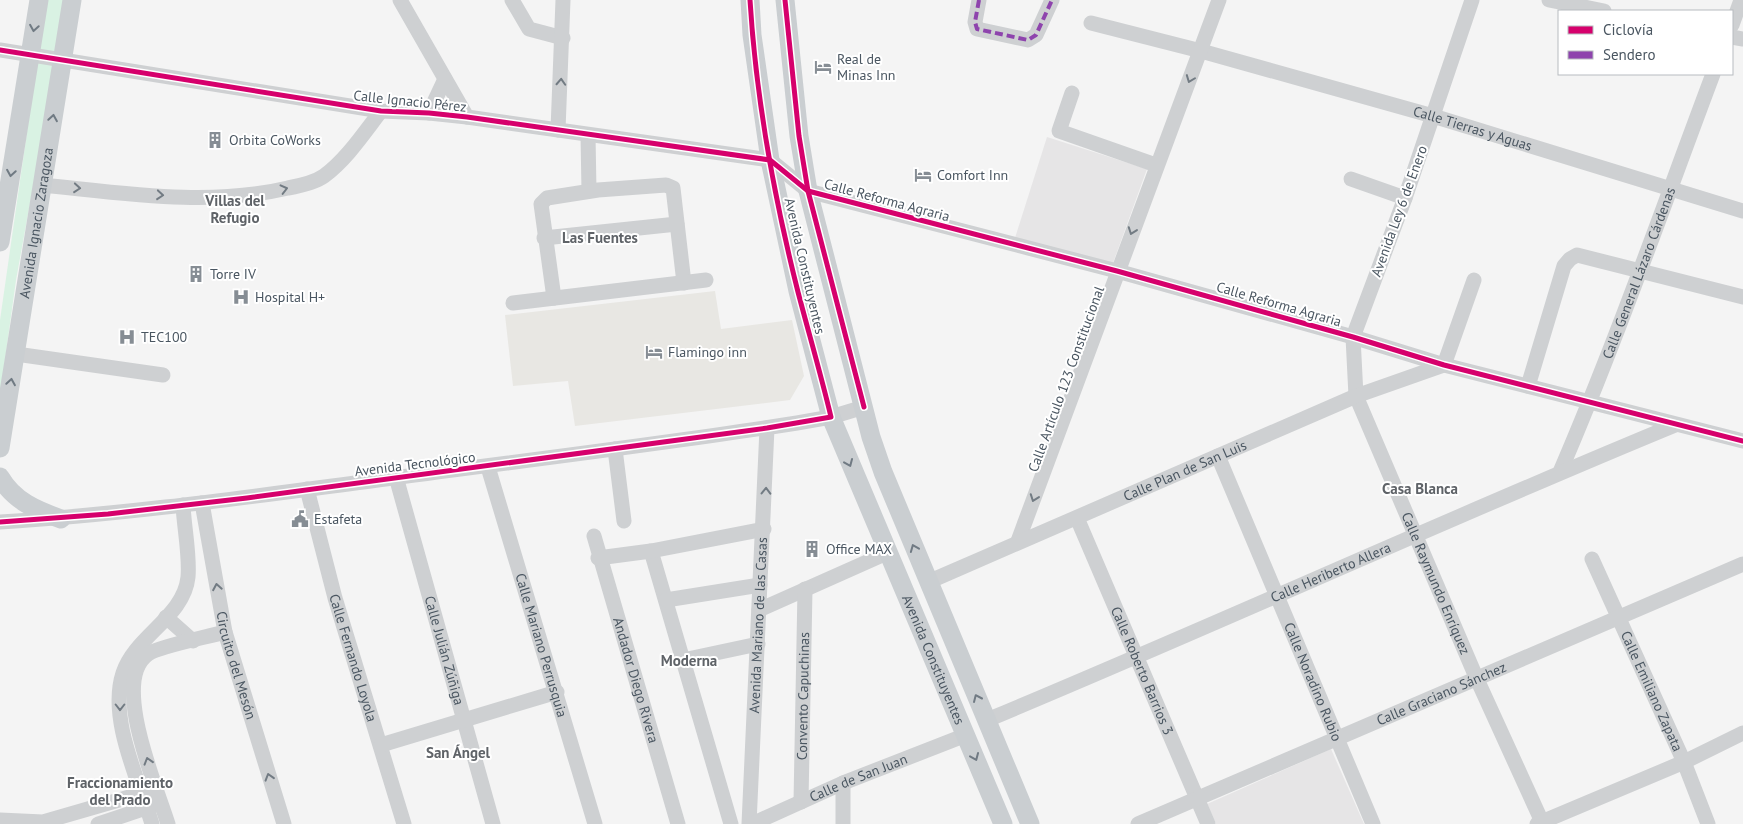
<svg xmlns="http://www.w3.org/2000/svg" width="1743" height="824" viewBox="0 0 1743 824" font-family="'PT Sans',sans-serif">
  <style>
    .commercial { fill: #e8e7e3 }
    .education { fill: #e6e5e6 }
    .green { fill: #d9f2e3 }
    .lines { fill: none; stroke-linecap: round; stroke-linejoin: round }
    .minor { stroke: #ced0d2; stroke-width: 15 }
    .major { stroke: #caced1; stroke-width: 19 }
    .quiet { stroke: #8e44ad; stroke-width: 4; stroke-dasharray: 8 4; stroke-linecap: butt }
    .cycleway-casing { stroke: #fff; stroke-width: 8 }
    .cycleway { stroke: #d6006c; stroke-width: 5 }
    .oneway { stroke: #707a83 }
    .oneway2 { stroke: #727b83 }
    .labels { text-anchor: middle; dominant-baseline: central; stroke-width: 4; stroke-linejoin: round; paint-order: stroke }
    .poi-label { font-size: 14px; fill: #4a5661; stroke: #fff; text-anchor: start }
    .street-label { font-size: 14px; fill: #4a5661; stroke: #fff }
    .neighbourhood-label { font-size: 15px; font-weight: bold; fill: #5f6368; stroke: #fff }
  </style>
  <rect width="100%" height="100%" fill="#f4f4f4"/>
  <!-- commercial -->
  <polygon class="commercial" points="715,291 721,329 792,320 804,376 790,400 575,426 568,381 513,386 505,315"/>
  <!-- education -->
  <g class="education">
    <polygon points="1047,137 1147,169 1113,263 1015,238"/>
    <polygon points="1331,749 1364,824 1216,824 1207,804"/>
  </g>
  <!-- green -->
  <polygon class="green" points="46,0 67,0 16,280 0,396 0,320"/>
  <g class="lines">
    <!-- minor -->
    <g class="minor">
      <polyline points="400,0 467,117"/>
      <polyline points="512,0 529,29 563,38"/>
      <polyline points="979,0 975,22 977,29 1028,40 1036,35 1052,0"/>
      <path id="s1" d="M1472,0L1405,198L1353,337L1356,396L1476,677L1543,824"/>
      <polyline points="1549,0 1604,11"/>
      <path id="s2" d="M1091,23L1201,51L1433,116L1743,211"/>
      <polyline points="1732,25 1741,0"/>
      <polyline points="1732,37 1743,39"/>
      <polyline points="0,50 381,111 429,113 467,117 770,160 808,191 1117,271 1353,337 1444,365 1743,441"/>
      <polyline points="1072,93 1059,131 1156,165"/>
      <polyline points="429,113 445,79"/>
      <polyline points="558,130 563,0"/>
      <polyline points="588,135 589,191"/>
      <polyline points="1351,179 1405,198"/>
      <path d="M42,185C123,193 208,207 288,188C299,186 314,183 324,176C346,160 364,133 381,111"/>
      <polyline points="544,238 677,224"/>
      <polyline points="554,298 541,204 547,198 598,190 666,185 673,188 684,283"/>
      <polyline points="513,303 706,280"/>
      <polyline points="16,354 163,375"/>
      <polyline points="1528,386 1564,266 1570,259 1577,255 1743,297"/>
      <polyline points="615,449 624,521"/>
      <path id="s3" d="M1218,456L1373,824"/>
      <path id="s4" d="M488,467L595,824"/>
      <path id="s5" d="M1560,472C1616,342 1663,207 1713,74"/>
      <path id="s6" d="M396,477L493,824"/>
      <path id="s7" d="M307,489L335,598L404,824"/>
      <path id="s8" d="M202,503L225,632L284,824"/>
      <path id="s9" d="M1077,518L1208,824"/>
      <path d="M0,522C132,514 262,495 393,478C528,460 663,444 797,423L831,417L864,407"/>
      <path id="s10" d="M594,536L678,824"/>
      <polyline points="1018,541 1219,0"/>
      <polyline points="651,551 731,824"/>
      <polyline points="598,558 651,551 764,529"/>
      <path id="s11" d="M1592,559L1684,762L1708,824"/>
      <path id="s12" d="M928,582L1356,396L1444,365L1474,280"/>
      <polyline points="666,600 760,585"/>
      <polyline points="759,610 887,553"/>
      <polyline points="166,617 193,641"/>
      <polyline points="683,660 758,644"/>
      <path id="s13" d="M987,720C1218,624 1444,520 1675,425"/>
      <polyline points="381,745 557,692"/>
      <path id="s14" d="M801,802L805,589"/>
      <polyline points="0,820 43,822 150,791"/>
      <polyline points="98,824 155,805"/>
      <path d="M152,824C139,780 108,719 123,673C135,636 184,617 188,577C190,556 184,527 183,505"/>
      <path d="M168,824C157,788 110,680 148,654C160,646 208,637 225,632"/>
      <path id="s15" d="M749,824L767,428"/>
      <path id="s16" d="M752,824L843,783L966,735"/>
      <polyline points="843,824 843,783"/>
      <path id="s17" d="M1138,824L1743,564"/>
      <polyline points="1537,824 1684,762 1743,733"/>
    </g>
    <!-- major -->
    <g class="major">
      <path id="s18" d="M750,0L752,35L770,160L798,291L831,417L1003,824"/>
      <polyline points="785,0 799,136 808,191 871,437 883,472 1030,824"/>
      <polyline points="0,242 39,0"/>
      <path id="s19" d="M0,448L72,0"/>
      <path d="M0,477C14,501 36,510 61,519"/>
    </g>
    <!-- quiet -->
    <polyline class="quiet" points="979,0 975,22 977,29 1028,40 1036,35 1052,0"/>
    <!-- cycleway casing -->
    <g class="cycleway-casing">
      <g id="cycleway">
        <polyline points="785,0 799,136 808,191 864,407"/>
        <polyline points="0,50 381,111 429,113 467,117 770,160 808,191 1117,271 1353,337 1444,365 1743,441"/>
        <path d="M0,522L108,514L247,498L767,428L831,417C821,375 809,334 798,292C774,197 756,98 750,0"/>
      </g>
    </g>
    <!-- cycleway -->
    <use href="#cycleway" class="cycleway"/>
  </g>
  <!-- one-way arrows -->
  <defs><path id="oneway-chevron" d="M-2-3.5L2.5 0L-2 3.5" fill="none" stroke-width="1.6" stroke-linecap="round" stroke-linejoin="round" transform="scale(1.25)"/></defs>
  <g class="oneway">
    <use href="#oneway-chevron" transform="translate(34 28) rotate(99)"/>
    <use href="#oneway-chevron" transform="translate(53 118) rotate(-81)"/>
    <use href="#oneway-chevron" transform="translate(11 173) rotate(99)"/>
    <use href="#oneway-chevron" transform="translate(11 382) rotate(-81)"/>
    <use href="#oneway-chevron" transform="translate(849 463) rotate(67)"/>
    <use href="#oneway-chevron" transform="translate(914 548) rotate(-112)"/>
    <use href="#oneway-chevron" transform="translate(977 698) rotate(-114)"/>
    <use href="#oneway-chevron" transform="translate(975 757) rotate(67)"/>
  </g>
  <g class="oneway2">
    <use href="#oneway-chevron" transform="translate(1190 79) rotate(111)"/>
    <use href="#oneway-chevron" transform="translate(561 82) rotate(-87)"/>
    <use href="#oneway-chevron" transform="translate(77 188) rotate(5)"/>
    <use href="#oneway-chevron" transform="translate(284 189) rotate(-14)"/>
    <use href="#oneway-chevron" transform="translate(160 195) rotate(5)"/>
    <use href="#oneway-chevron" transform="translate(1132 231) rotate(110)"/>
    <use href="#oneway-chevron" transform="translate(766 491) rotate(-89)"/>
    <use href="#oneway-chevron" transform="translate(1034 498) rotate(110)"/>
    <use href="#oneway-chevron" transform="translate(217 587) rotate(-100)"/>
    <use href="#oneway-chevron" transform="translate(120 707) rotate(90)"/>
    <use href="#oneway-chevron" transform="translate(148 761) rotate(-107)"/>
    <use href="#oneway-chevron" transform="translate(269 777) rotate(-107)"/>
  </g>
  <!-- icons -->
  <defs>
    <g id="hotel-bare" transform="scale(1.35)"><path d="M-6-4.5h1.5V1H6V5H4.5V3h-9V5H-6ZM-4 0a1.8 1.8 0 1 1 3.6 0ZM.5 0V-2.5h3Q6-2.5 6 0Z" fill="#868d94" stroke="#fff" stroke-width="2.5" paint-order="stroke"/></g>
    <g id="building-bare" transform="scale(1.35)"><path d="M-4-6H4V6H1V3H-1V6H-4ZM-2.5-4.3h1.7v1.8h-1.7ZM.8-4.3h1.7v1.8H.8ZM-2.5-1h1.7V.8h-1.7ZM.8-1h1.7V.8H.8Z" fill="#868d94" stroke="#fff" stroke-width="2.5" paint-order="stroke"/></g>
    <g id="hospital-bare" transform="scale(1.35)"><path d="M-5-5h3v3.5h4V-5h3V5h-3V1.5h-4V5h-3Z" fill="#868d94" stroke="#fff" stroke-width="2.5" paint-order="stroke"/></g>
    <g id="civic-bare" transform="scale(1.35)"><path d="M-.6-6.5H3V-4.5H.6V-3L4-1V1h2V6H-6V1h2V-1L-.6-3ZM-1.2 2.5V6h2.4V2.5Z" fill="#868d94" stroke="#fff" stroke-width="2.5" paint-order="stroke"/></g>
  </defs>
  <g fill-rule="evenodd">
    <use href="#hotel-bare" x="823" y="67"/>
    <use href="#building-bare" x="215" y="140"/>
    <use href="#hotel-bare" x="923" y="175"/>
    <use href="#building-bare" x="196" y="274"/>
    <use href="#hospital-bare" x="241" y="297"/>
    <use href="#hospital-bare" x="127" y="337"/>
    <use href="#hotel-bare" x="654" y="352"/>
    <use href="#civic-bare" x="300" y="519"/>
    <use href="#building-bare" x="812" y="549"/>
  </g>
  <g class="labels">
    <!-- poi labels -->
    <g class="poi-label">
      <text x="837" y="59">Real de<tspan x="837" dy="16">Minas Inn</tspan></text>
      <text x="229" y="140">Orbita CoWorks</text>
      <text x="937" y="175">Comfort Inn</text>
      <text x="210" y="274">Torre IV</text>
      <text x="255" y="297">Hospital H+</text>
      <text x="141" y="337">TEC100</text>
      <text x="668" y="352">Flamingo inn</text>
      <text x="314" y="519">Estafeta</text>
      <text x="826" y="549">Office MAX</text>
    </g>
    <!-- street labels -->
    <g class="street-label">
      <text transform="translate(410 101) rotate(6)">Calle Ignacio Pérez</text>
      <text stroke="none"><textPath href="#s2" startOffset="396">Calle Tierras y Aguas</textPath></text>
      <text transform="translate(887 200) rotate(15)">Calle Reforma Agraria</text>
      <text transform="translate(1399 211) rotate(-70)">Avenida Ley 6 de Enero</text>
      <text stroke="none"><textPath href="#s19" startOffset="228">Avenida Ignacio Zaragoza</textPath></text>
      <text transform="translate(805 266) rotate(77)">Avenida Constituyentes</text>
      <text stroke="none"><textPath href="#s5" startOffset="214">Calle General Lázaro Cárdenas</textPath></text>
      <text transform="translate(1279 304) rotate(16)">Calle Reforma Agraria</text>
      <text transform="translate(1066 379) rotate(-70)">Calle Artículo 123 Constitucional</text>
      <text transform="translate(415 464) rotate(-7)">Avenida Tecnológico</text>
      <text stroke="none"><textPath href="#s12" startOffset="280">Calle Plan de San Luis</textPath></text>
      <text stroke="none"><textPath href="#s13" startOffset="374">Calle Heriberto Allera</textPath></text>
      <text stroke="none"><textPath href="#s1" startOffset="620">Calle Raymundo Enríquez</textPath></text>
      <text stroke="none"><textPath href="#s15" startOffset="199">Avenida Mariano de las Casas</textPath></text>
      <text stroke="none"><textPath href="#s4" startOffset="186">Calle Mariano Perrusquia</textPath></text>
      <text stroke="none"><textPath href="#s6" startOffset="180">Calle Julián Zúñiga</textPath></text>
      <text stroke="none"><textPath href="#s7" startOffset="175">Calle Fernando Loyola</textPath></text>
      <text stroke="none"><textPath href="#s18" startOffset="689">Avenida Constituyentes</textPath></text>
      <text stroke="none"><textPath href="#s8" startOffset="166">Circuito del Mesón</textPath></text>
      <text stroke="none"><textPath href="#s9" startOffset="166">Calle Roberto Barrios 3</textPath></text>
      <text stroke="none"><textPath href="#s10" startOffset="150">Andador Diego Rivera</textPath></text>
      <text stroke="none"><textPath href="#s3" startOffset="245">Calle Noradino Rubio</textPath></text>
      <text stroke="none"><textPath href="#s11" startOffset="145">Calle Emiliano Zapata</textPath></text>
      <text stroke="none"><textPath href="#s17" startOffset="330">Calle Graciano Sánchez</textPath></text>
      <text stroke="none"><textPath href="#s14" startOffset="106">Convento Capuchinas</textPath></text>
      <text stroke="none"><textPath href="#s16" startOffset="116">Calle de San Juan</textPath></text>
    </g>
    <!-- neighbourhood labels -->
    <g class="neighbourhood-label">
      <text x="235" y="200">Villas del<tspan x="235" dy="17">Refugio</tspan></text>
      <text x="600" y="237">Las Fuentes</text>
      <text x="1420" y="488">Casa Blanca</text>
      <text x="689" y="660">Moderna</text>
      <text x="458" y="752">San Ángel</text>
      <text x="120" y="782">Fraccionamiento<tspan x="120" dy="17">del Prado</tspan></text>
    </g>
  </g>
  <!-- legend -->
  <rect x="1558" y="10" width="175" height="65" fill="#ffffff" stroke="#b7bbc0"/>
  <rect x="1568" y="26" width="25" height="8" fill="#d6006c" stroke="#b7bbc0"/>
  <text x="1603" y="35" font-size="15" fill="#4a5661">Ciclovía</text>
  <rect x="1568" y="51" width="25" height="8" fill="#8e44ad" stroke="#b7bbc0"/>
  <text x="1603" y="60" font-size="15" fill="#4a5661">Sendero</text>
</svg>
